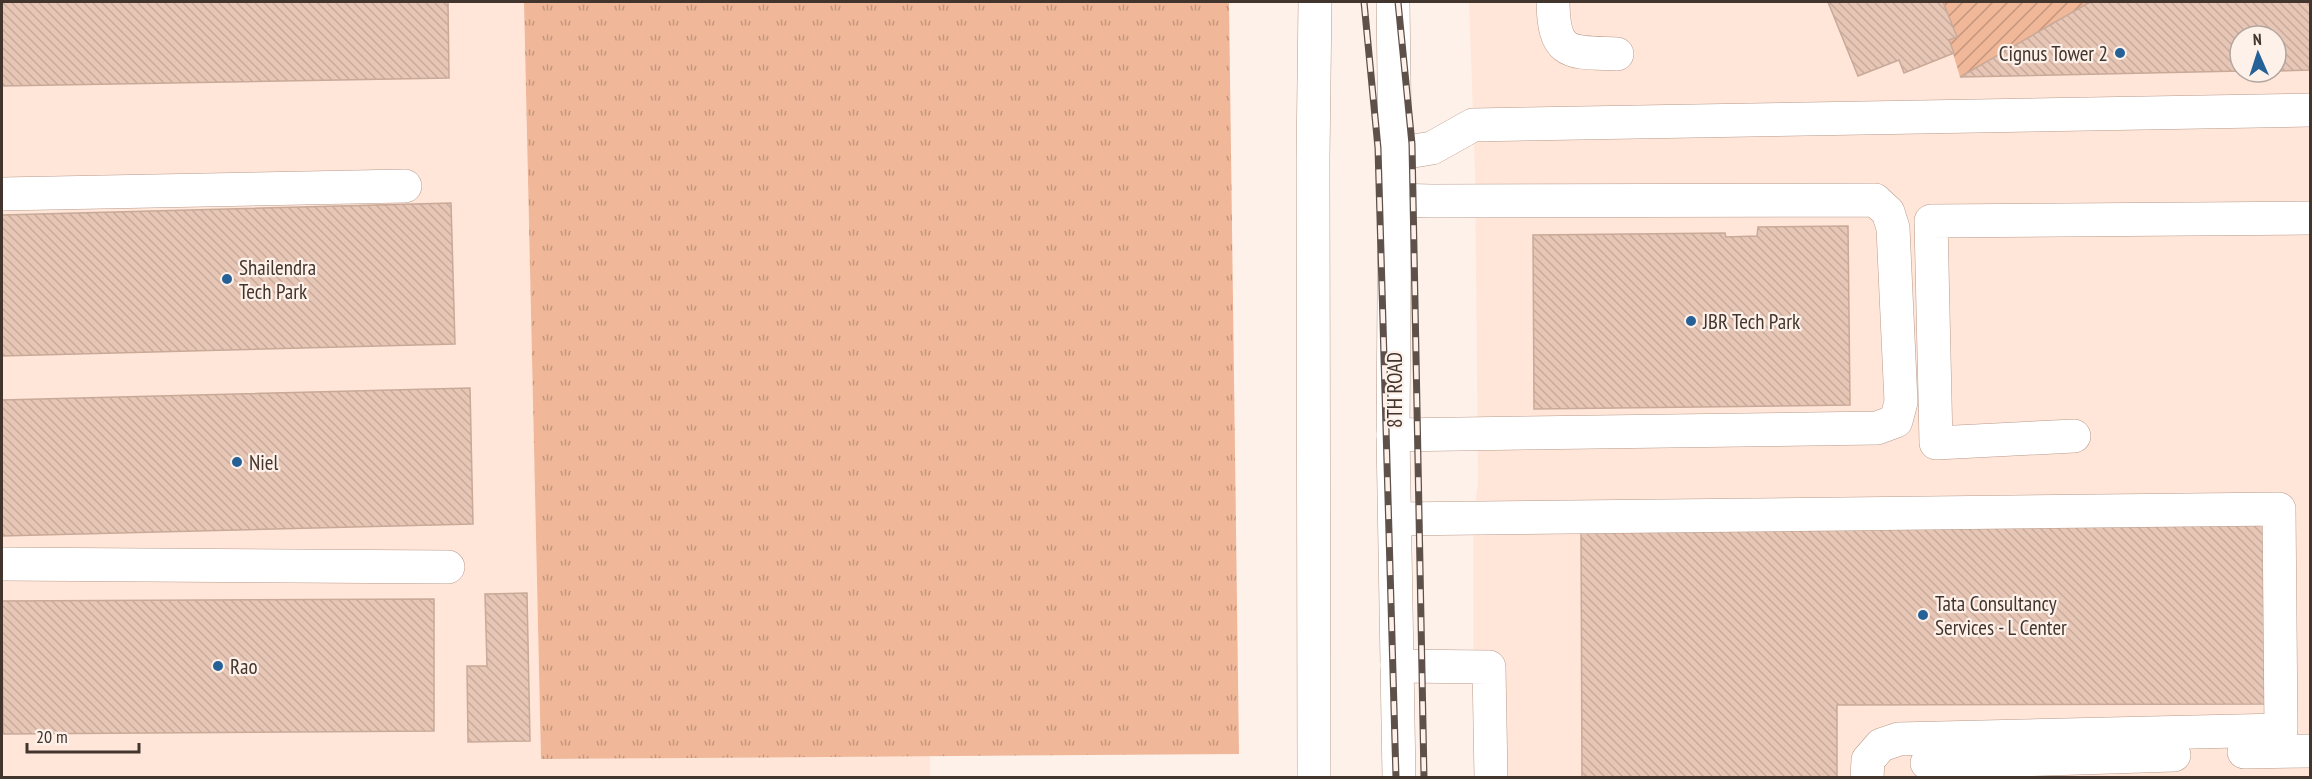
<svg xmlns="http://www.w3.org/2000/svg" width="2312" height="779" viewBox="0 0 2312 779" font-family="'PT Sans Narrow',sans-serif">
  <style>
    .built { fill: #ffe6d9; fill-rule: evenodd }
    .grass { fill: url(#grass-tufts) }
    .garden { fill: url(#garden-furrows) }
    .building { fill: url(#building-back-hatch); stroke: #c9a998; stroke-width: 1.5 }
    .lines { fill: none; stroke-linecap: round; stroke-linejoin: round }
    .minor-casing { stroke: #b99a8a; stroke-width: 34 }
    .major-casing { stroke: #b99a8a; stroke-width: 34 }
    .minor { stroke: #fff; stroke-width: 33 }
    .major { stroke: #fff; stroke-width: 33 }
    .rail-casing { stroke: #5e514a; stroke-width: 7 }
    .rail { stroke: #fef1ea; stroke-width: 4.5; stroke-dasharray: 14; stroke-linecap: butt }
    .poi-dot { fill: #256197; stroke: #fef1ea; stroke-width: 2 }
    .labels { text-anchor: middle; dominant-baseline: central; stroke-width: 4.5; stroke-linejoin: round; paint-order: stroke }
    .poi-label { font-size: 21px; fill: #42352e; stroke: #fef1ea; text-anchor: start }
    .street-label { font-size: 21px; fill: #42352e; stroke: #fef1ea }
  </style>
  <defs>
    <pattern id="grass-tufts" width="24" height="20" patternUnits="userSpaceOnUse" patternTransform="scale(1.5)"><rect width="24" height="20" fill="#f0b799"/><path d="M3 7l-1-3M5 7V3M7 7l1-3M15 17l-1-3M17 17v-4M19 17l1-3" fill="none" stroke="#c4967d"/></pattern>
    <pattern id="garden-furrows" width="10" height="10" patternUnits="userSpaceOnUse" patternTransform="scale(1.5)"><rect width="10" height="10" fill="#f0b799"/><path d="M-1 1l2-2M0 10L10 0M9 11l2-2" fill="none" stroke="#c4967d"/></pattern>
    <pattern id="building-back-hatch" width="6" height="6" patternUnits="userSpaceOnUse" patternTransform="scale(1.5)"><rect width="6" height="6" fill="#e7c6b5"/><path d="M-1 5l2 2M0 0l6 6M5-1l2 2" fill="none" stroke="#c7ab9c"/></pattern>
  </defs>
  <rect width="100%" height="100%" fill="#fef1ea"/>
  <!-- built -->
  <g class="built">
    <polygon points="2,2 524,2 541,759 930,756 930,777 2,778"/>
    <path d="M1469,2H2310V777H1474L1473,519L1478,483L1475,172ZM2240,36H2276V72H2240Z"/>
  </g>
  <!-- grass -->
  <polygon class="grass" points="524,2 1229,2 1239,754 541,759"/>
  <!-- garden -->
  <polygon class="garden" points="1943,2 2090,2 1960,77 1949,40 1957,37"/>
  <!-- building -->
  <g class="building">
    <polygon points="2,2 448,2 449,78 2,86"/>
    <polygon points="1828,2 1943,2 1957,37 1949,40 1954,53 1904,73 1899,60 1858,76"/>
    <polygon points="2090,2 2310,2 2310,70 2276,71 2276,36 2240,36 2240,71 1960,77"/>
    <polygon points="451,203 455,344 2,356 2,215"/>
    <polygon points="1848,226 1850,405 1534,409 1533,235 1725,233 1726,237 1757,236 1758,227"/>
    <polygon points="470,388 473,524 2,536 2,400"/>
    <polygon points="2264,524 2265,704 1837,705 1837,778 1582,778 1581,526"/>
    <polygon points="527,593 530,741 468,742 467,666 487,666 485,594"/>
    <polygon points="434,599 434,731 3,734 2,601"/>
  </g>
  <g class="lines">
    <!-- minor casing -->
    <g class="minor-casing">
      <g id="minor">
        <path d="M1553,2C1554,57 1570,52 1617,54"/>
        <polyline points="1395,154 1432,148 1473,125 2310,110"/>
        <polyline points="2,194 405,186"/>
        <polyline points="1393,435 1877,428 1896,421 1901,402 1893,228 1888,212 1875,200 1431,201 1394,200"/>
        <polyline points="2074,436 1936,443 1931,221 2310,218"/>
        <polyline points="1395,519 2279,509 2281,730 1899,739 1881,745 1868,760 1867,778"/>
        <polyline points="2,564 448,567"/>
        <polyline points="1397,666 1489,667 1491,778"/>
        <polyline points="2244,752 2310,751"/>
        <polyline points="1927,763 2174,755"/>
      </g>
    </g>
    <!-- major casing -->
    <g class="major-casing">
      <g id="major">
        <polyline points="1393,2 1395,154 1393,435 1399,778"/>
        <polyline points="1314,778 1313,159 1315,2"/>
      </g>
    </g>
    <!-- minor -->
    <use href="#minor" class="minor"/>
    <!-- major -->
    <use href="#major" class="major"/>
    <!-- rail casing -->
    <g class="rail-casing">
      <g id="rail">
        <polyline points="1364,2 1378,148 1396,778"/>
        <polyline points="1398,2 1412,144 1424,778"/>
      </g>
    </g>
    <!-- rail -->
    <use href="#rail" class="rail"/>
  </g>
  <!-- markers -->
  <g class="poi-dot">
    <circle cx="2120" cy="53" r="6"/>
    <circle cx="227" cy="279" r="6"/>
    <circle cx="1691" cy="321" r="6"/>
    <circle cx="237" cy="462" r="6"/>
    <circle cx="1923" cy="615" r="6"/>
    <circle cx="218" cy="666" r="6"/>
  </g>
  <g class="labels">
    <!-- poi labels -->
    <g class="poi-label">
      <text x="2108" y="53" text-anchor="end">Cignus Tower 2</text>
      <text x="239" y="267">Shailendra<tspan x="239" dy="24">Tech Park</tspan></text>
      <text x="1703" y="321">JBR Tech Park</text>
      <text x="249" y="462">Niel</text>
      <text x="1935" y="603">Tata Consultancy<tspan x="1935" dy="24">Services - L Center</tspan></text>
      <text x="230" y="666">Rao</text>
    </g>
    <!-- street labels -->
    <g class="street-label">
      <text transform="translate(1394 390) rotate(-90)">8TH ROAD</text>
    </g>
  </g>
  <!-- border -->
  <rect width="2312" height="779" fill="none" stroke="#42352e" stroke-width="6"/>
  <!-- north arrow -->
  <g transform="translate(2258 54) rotate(357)"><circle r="28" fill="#fef1ea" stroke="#b3a69f" stroke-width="1.5"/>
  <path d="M0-4.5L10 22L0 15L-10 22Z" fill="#256197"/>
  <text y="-9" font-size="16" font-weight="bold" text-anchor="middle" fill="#42352e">N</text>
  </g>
  <!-- scale -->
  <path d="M27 743v9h112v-9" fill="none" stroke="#42352e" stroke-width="3"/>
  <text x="36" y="743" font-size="18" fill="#42352e" stroke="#fef1ea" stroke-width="4.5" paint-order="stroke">20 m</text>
</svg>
